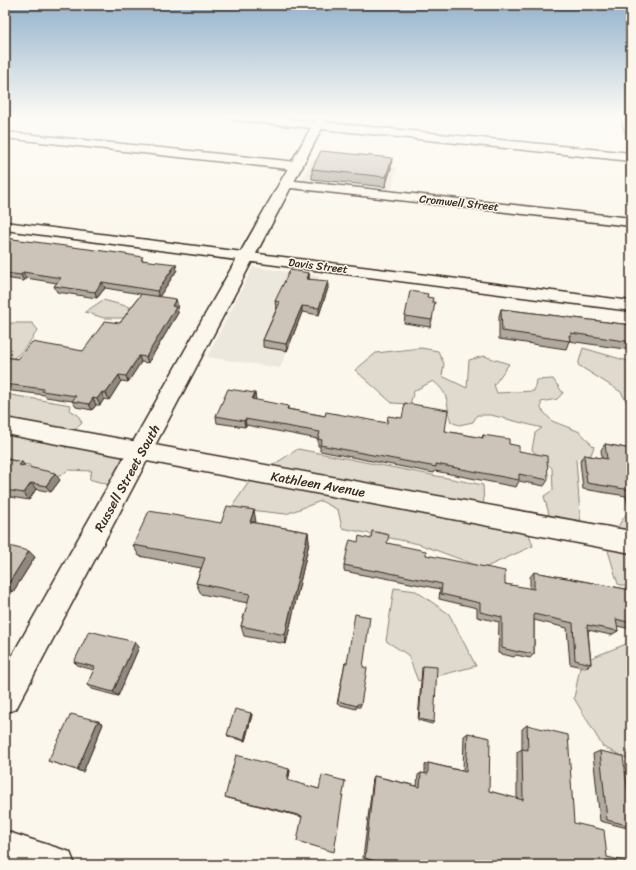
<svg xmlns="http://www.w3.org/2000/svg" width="636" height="870" viewBox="0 0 636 870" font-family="Sriracha,sans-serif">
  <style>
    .built { fill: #ede8dd }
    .green { fill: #dfd9ce; stroke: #8d8276 }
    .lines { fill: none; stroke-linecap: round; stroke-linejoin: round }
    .street-casing { stroke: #3b2a1e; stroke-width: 3 }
    .secondary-casing { stroke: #3b2a1e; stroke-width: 3 }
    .street { fill: #fbf7ec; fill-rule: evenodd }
    .secondary { fill: #fbf7ec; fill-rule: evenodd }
    .wall { fill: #afa99f; stroke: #3b2a1e }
    .shaded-wall { fill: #8f8982; stroke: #3b2a1e }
    .building { fill: #ccc4b9; stroke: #3b2a1e }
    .labels { text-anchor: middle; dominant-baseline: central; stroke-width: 3; stroke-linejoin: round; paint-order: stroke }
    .far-street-label { font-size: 11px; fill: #3b2a1e; stroke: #fbf7ec }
    .street-label { font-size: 13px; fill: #3b2a1e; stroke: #fbf7ec }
  </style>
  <rect width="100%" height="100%" fill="#fbf7ec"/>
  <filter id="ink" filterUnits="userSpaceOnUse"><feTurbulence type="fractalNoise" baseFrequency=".025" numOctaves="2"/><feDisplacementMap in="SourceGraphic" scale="8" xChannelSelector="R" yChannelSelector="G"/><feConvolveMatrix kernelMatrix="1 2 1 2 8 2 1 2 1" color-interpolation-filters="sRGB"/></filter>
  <g filter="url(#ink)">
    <!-- built -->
    <g class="built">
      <polygon points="312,159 397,167 391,191 301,181"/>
      <polygon points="253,267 319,276 280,368 207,357"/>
    </g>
    <!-- green -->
    <g class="green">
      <polygon points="103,300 130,307 125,318 104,318 85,312"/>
      <path d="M5,323H32L38,330C30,341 19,359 5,362Z"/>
      <path d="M421,348L438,351L444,364L442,376L467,388L469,360L484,356L509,364L494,385L497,393L534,391L536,380L553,379L563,393L557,399L541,402V409L552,421L580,432L594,447L590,457L576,459L581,528L551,522L544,496L553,490L552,468L532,450L535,433L542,428L491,415H477L473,422L459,425L451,422C445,402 451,395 433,381L414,391L410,404L392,403L355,370L376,353Z"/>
      <polygon points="583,348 631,362 631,409 621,392 578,365"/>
      <polygon points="5,394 71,405 70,410 78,415 82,423 60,444 66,448 81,434 107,439 126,463 113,486 89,479 92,471 68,470 60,476 30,470 30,465 5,462 9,457 5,456"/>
      <polygon points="298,449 483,485 484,508 527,528 533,546 484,568 419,544 342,528 338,510 321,501 286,514 231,508 251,479"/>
      <polygon points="627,513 631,513 631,588 618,584 606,544"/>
      <polygon points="394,588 416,591 449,614 476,666 418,681 408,655 386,641"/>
      <polygon points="631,642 631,760 603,747 574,698 581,662"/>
    </g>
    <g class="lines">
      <!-- street casing -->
      <g class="street-casing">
        <g id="street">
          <polygon points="230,117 271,117 631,153 631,161 235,120"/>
          <polygon points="621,117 631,117 631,134 625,131"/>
          <polygon points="5,132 297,162 301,163 303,166 301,169 297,170 5,138"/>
          <polygon points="287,180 631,218 631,226 282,187 281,184 282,181"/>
          <polygon points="5,222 631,301 631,311 5,230"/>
          <polygon points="5,418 631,531 631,553 5,434"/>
        </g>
      </g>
      <!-- secondary casing -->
      <g class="secondary-casing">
        <g id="secondary">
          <polygon points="317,117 328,117 16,709 5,713 5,668"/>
          <polygon points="5,831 70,852 75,865 5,865"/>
        </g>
      </g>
      <!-- street -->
      <use href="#street" class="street"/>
      <!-- secondary -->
      <use href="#secondary" class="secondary"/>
    </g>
    <!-- wall -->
    <g class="wall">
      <polygon points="391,168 385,187 312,179 312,169"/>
      <polygon points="5,238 143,260 177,270 159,297 178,306 177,307 178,313 148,363 141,362 128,382 121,381 109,400 104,399 100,405 96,405 92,410 76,407 72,401 46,397 45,395 5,390 5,357 17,359 83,351 120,323 141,294 105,288 97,298 57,292 54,286 57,283 26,278 24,281 5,278"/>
      <polygon points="309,273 309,279 328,288 319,315 302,312 287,351 263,347 263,340 277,308 276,308 275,301"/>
      <polygon points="427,297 432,302 432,320 430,327 404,323 405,316"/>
      <polygon points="501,309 631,325 631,350 569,341 566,349 499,339 499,316"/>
      <polygon points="288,406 288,409 325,416 387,423 445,431 482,438 483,435 509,444 519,451 548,480 544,486 519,481 516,487 435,471 434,473 320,451 320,446 318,446 318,439 246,425 245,427 217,423 216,416"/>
      <polygon points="605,444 631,449 631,506 628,506 626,496 583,489 580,461 584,455 602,458 601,450"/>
      <polygon points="5,459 22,462 25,467 60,480 51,492 36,489 29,500 5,496"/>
      <polygon points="221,523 256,523 308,532 309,543 286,644 244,636 241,626 248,603 201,594 196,583 201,568 139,556 133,545"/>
      <polygon points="358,542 387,543 426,555 505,584 530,589 530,577 534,572 631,590 631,629 617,626 618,631 611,635 588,630 591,664 585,668 570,664 567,628 534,620 534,654 530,658 516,655 514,657 498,653 499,622 477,617 477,608 439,599 440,589 375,576 374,577 344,571 344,565"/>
      <polygon points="5,545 35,557 13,592 5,590"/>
      <polygon points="139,647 118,696 92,689 87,685 94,670 79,666 74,662"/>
      <polygon points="345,663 363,667 361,704 360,707 356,707 356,709 337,704"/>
      <polygon points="423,666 434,722 432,724 418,720 422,668"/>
      <polygon points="251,713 252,715 245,741 229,737 227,735"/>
      <polygon points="98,721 103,724 83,772 48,761"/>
      <polygon points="527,725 574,823 607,857 631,865 386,865 363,858 373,778 374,776 417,786 418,775 421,773 425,774 425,765 428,763 463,771 464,736 468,733 489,791 517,799 517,752 522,749 522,729"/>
      <polygon points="600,751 628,793 631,794 631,829 600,821 593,754"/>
      <polygon points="289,769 290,771 288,781 319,789 345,781 302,817 228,798 225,797"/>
    </g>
    <!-- shaded-wall -->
    <g class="shaded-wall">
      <polygon points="392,158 391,168 385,187 386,177"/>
      <polygon points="176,264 177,270 159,297 157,291"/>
      <polygon points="23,272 26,278 24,281 21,275"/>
      <polygon points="309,273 309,279 307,279"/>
      <polygon points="328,281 328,288 319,315 319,308"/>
      <polygon points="102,282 105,288 97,298 95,292"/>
      <polygon points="176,299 178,306 177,307 178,313 148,363 146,357 172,306"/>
      <polygon points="302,306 302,312 287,351 286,344"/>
      <polygon points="139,356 141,362 128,382 126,376"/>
      <polygon points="119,375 121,381 109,400 106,393"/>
      <polygon points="102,392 104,399 100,405 97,399"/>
      <polygon points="255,393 256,400 253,406 252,399"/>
      <polygon points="93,398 96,405 92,410 89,404"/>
      <polygon points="245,419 246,425 245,427 244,421"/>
      <polygon points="22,462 27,469 19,465"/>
      <polygon points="55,473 60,480 51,492 46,486"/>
      <polygon points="31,483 36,489 29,500 24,493"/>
      <polygon points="254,510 256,522 250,522"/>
      <polygon points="308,532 309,543 286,644 285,635"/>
      <polygon points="29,551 35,557 13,592 7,586"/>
      <polygon points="135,642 139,647 118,696 113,692"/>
      <polygon points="251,713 252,715 245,741 244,740"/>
      <polygon points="98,721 103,724 83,772 77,770"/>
      <polygon points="289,769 290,771 288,782 287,780"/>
    </g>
    <!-- building -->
    <g class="building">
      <polygon points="321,151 392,158 386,177 312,169"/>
      <polygon points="5,238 118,253 143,257 141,260 176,264 157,291 102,282 95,292 54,286 61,278 23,272 21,275 5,273 5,257 7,255 5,255"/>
      <polygon points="290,270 309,273 307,279 328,281 319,308 302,306 286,344 263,340 280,302 275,301"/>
      <polygon points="410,291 428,294 427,297 433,298 432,302 435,302 432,320 405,316"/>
      <polygon points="141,294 176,299 172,306 176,307 146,357 139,356 126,376 119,375 106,393 102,392 97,399 93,398 89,404 72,401 76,396 42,391 44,389 5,384 5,357 17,359 32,342 83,351 105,321 120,323"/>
      <polygon points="501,309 631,325 631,342 571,333 571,336 569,335 570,341 502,331"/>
      <polygon points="228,389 255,393 252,399 288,406 287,409 325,416 326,412 387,423 388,416 402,418 405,403 448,410 445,431 483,438 483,435 509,439 509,444 519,446 519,451 547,456 548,480 519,474 519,480 436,464 436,467 320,445 322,440 318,439 320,432 245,419 244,421 216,416"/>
      <polygon points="605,444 631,449 631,490 587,483 584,455 607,459"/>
      <polygon points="5,459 22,462 19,465 55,473 46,486 31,483 24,493 5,490"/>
      <polygon points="227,506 254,510 250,522 308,532 285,635 241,626 250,594 196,583 205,558 133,545 149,511 221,523"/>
      <polygon points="372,531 389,535 387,543 426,551 426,555 505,571 505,584 534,589 534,572 631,590 631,623 616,619 618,631 587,625 591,664 575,660 573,623 534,614 534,654 518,651 518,652 502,648 502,617 480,612 480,603 441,594 442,584 376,570 375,571 344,565 349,543 350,540 358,542 359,536 371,539"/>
      <polygon points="5,545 29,551 7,586 5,586"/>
      <polygon points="355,614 370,617 363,667 367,668 361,704 357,704 357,706 338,701 345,663 347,663"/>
      <polygon points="89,631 135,642 113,692 87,685 95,667 74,662"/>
      <polygon points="423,666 437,667 434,722 419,719"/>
      <polygon points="235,709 251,713 244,740 227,735"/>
      <polygon points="71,714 98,721 77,770 48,761"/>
      <polygon points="527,725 568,735 574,823 604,830 607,857 631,863 631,865 388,865 365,858 374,776 420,787 421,773 428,774 428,763 466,772 468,733 490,738 489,791 523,800 522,749 528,750"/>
      <polygon points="600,751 623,756 628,793 631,794 631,826 607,820"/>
      <polygon points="236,755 289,769 287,780 319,789 322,775 345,781 334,852 297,841 302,816 225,797"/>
    </g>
  </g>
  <!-- sky -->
  <linearGradient id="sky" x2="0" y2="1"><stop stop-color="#94b2cc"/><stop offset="0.49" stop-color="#fdfbf6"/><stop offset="1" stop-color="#fdfbf6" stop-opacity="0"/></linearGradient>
  <rect width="636" height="239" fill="url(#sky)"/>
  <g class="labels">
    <!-- far-street labels -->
    <g class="far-street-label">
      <text transform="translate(459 203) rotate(6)">Cromwell Street</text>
      <text transform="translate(318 266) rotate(7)">Davis Street</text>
    </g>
    <!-- street labels -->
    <g class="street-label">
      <text transform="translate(127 478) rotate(-61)">Russell Street South</text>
      <text transform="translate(318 484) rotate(10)">Kathleen Avenue</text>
    </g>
  </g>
  <!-- margin -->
  <rect width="636" height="870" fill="none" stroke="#fbf7ec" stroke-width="20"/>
  <rect x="10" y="10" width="616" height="850" fill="none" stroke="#3b2a1e" stroke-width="1.5" filter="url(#ink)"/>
</svg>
